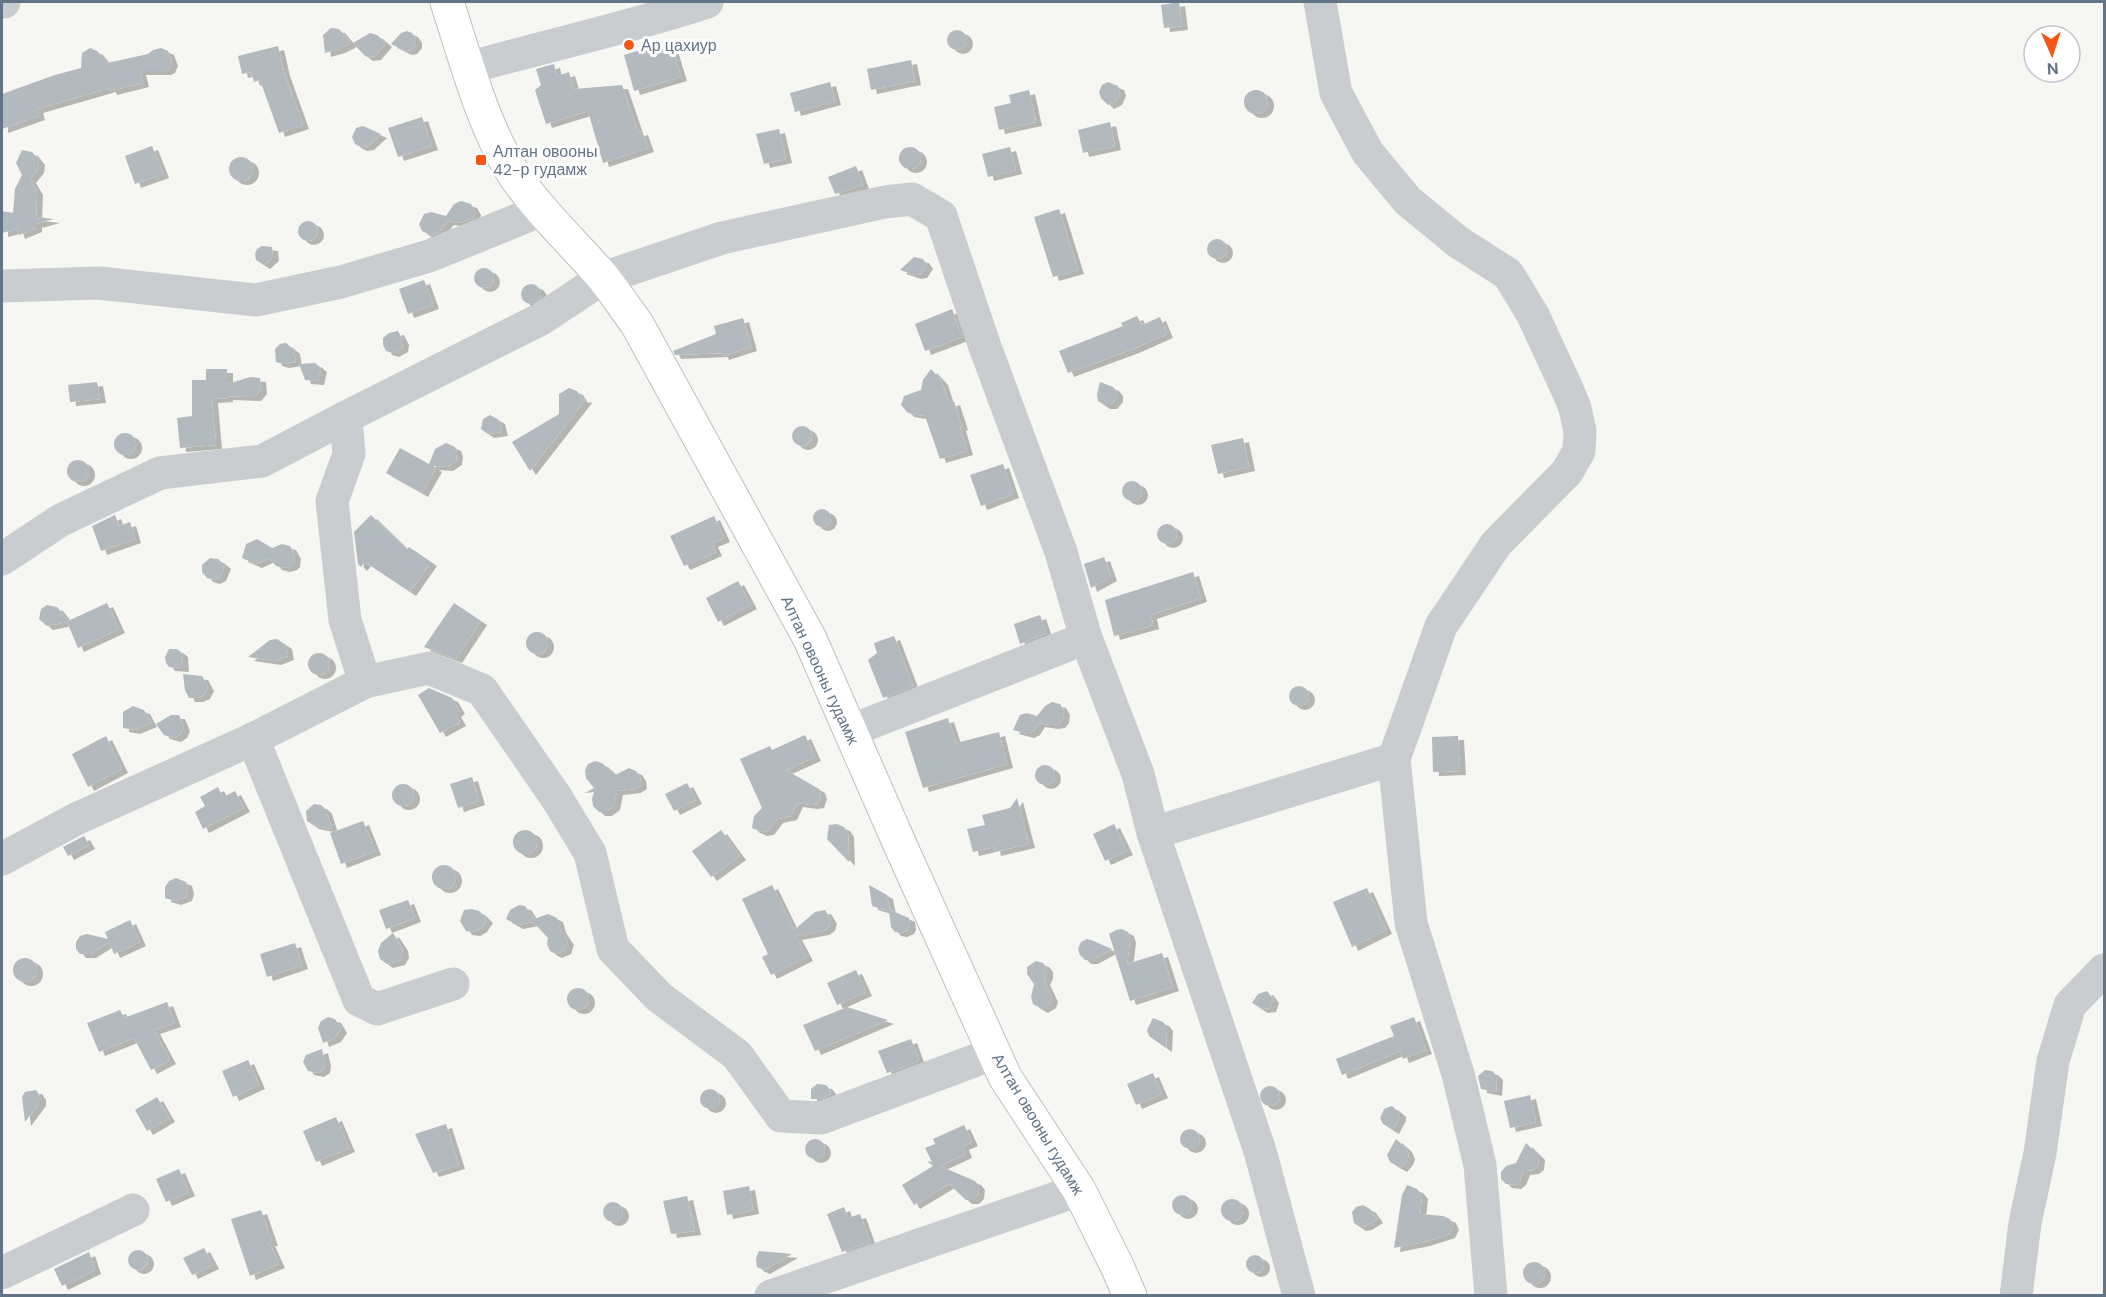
<svg xmlns="http://www.w3.org/2000/svg" width="2106" height="1297" viewBox="0 0 2106 1297" font-family="'DM Sans',sans-serif">
  <style>
    .building { fill: #b2b9bf; filter: url(#shadow) }
    .lines { fill: none; stroke-linecap: round; stroke-linejoin: round }
    .major-casing { stroke: #bcbfc3; stroke-width: 35 }
    .minor { stroke: #cacdd0; stroke-width: 33 }
    .major { stroke: #fff; stroke-width: 33 }
    .poi-dot { fill: #f55613; stroke: #fff; stroke-width: 2 }
    .labels { text-anchor: middle; dominant-baseline: central; stroke-width: 6; stroke-linejoin: round; paint-order: stroke }
    .poi-label { font-size: 16px; fill: #627486; stroke: #fff; text-anchor: start }
    .street-label { font-size: 16px; fill: #627486; stroke: #fff }
  </style>
  <defs>
    <filter id="shadow"><feDropShadow dx="6" dy="4" stdDeviation="0" flood-color="#0004"/></filter>
  </defs>
  <rect width="100%" height="100%" fill="#f6f6f2"/>
  <!-- building -->
  <g class="building">
    <polygon points="1179,2 1182,26 1164,28 1161,5"/>
    <polygon points="331,28 339,29 351,43 339,49 325,53 323,35"/>
    <circle cx="957" cy="40" r="10"/>
    <polygon points="407,31 412,33 416,39 416,44 411,50 406,51 391,44 401,33"/>
    <polygon points="370,33 377,35 386,43 375,56 367,57 364,55 353,43"/>
    <polygon points="670,41 681,77 634,91 624,55"/>
    <polygon points="278,46 284,72 303,125 279,133 260,80 254,82 251,72 242,74 238,56"/>
    <polygon points="90,48 97,51 107,63 148,54 153,50 161,48 168,51 172,62 169,69 165,71 140,71 143,83 111,91 110,88 37,109 39,116 2,129 2,94 55,75 81,68 82,53"/>
    <polygon points="911,60 915,81 871,90 867,69"/>
    <polygon points="554,64 557,76 569,72 574,89 622,85 638,132 642,131 648,148 603,163 588,111 546,124 535,90 541,85 536,69"/>
    <polygon points="830,82 835,101 795,112 790,93"/>
    <polygon points="1108,82 1118,86 1120,92 1116,101 1108,105 1101,98 1099,92 1102,85"/>
    <polygon points="1029,90 1036,122 999,130 994,107 1011,103 1009,95"/>
    <circle cx="1256" cy="102" r="12"/>
    <polygon points="422,117 432,146 398,157 388,128"/>
    <polygon points="1110,122 1115,146 1083,153 1078,130"/>
    <polygon points="363,126 381,134 368,146 361,147 355,144 352,137 356,128"/>
    <polygon points="779,129 786,159 764,164 756,134"/>
    <polygon points="152,146 163,174 135,184 125,156"/>
    <circle cx="910" cy="158" r="11"/>
    <polygon points="1010,147 1016,170 988,177 982,154"/>
    <polygon points="22,150 32,152 39,161 38,169 30,179 37,191 36,217 54,219 36,224 36,228 19,235 17,229 2,233 2,211 13,213 15,189 22,175 16,163"/>
    <circle cx="241" cy="169" r="12"/>
    <polygon points="856,166 863,185 835,194 828,177"/>
    <polygon points="461,201 471,204 475,211 473,218 460,223 448,221 439,232 430,235 422,231 419,224 424,214 431,212 446,216 454,204"/>
    <polygon points="1059,209 1078,270 1053,277 1034,217"/>
    <circle cx="308" cy="231" r="10"/>
    <circle cx="1217" cy="249" r="10"/>
    <polygon points="262,246 272,247 273,257 264,265 256,260 255,254 257,249"/>
    <polygon points="914,257 923,259 927,265 921,274 915,275 900,270"/>
    <circle cx="484" cy="278" r="10"/>
    <polygon points="424,280 433,305 408,314 399,289"/>
    <circle cx="531" cy="294" r="10"/>
    <polygon points="952,309 962,337 925,351 915,324"/>
    <polygon points="1137,316 1142,325 1160,317 1167,334 1133,349 1068,373 1059,351 1123,326 1121,323"/>
    <polygon points="743,318 751,347 723,356 722,353 675,355 673,351 716,334 714,326"/>
    <polygon points="398,331 403,341 402,348 393,353 386,351 383,345 383,338 389,333"/>
    <polygon points="286,343 294,350 296,362 283,364 276,362 275,349 280,344"/>
    <polygon points="315,363 321,368 318,381 305,380 299,364"/>
    <polygon points="206,369 227,369 227,384 250,377 260,378 261,390 255,397 227,396 227,398 212,399 216,445 180,448 177,418 192,416 192,380 206,380"/>
    <polygon points="931,369 942,381 949,403 954,401 962,426 960,427 967,451 940,459 925,416 908,413 901,405 904,396 921,390 923,380"/>
    <polygon points="97,382 100,399 70,402 68,385"/>
    <polygon points="1100,382 1113,387 1117,392 1117,398 1111,405 1104,405 1098,401 1097,394"/>
    <polygon points="569,388 577,391 582,399 584,398 586,399 530,471 512,442 559,414 559,394"/>
    <polygon points="490,415 499,420 502,432 488,434 481,429 483,419"/>
    <circle cx="802" cy="436" r="10"/>
    <circle cx="125" cy="444" r="11"/>
    <polygon points="1243,438 1249,467 1218,474 1211,445"/>
    <polygon points="446,443 455,447 457,453 456,461 447,467 433,466 436,468 422,493 386,473 400,448 429,464 435,449"/>
    <circle cx="78" cy="471" r="11"/>
    <polygon points="1003,464 1013,494 981,506 970,475"/>
    <circle cx="1132" cy="491" r="10"/>
    <circle cx="822" cy="518" r="9"/>
    <polygon points="115,515 119,526 130,522 135,539 101,551 92,526"/>
    <polygon points="371,515 407,550 409,547 431,562 410,592 365,562 361,567 358,564 354,532"/>
    <polygon points="714,516 724,538 712,543 716,552 684,566 670,536"/>
    <circle cx="1167" cy="534" r="10"/>
    <polygon points="257,539 272,548 282,544 290,546 295,555 294,563 291,566 284,568 276,566 269,558 256,564 242,558 246,544"/>
    <polygon points="1104,557 1111,577 1091,588 1084,564"/>
    <polygon points="210,558 218,559 225,565 220,577 214,580 207,578 202,572 202,565"/>
    <polygon points="1193,572 1201,598 1151,615 1153,625 1114,636 1105,600"/>
    <polygon points="738,581 751,605 718,622 706,598"/>
    <polygon points="107,603 119,629 78,648 67,622 47,626 39,619 41,609 47,605 57,607 68,621"/>
    <polygon points="454,603 481,621 456,659 424,647"/>
    <polygon points="1040,615 1046,633 1020,644 1014,624"/>
    <circle cx="537" cy="643" r="11"/>
    <polygon points="894,636 913,686 883,698 868,660 877,653 874,643"/>
    <polygon points="277,639 286,645 288,656 275,661 248,657 270,640"/>
    <polygon points="169,649 177,649 182,653 183,668 169,667 166,663 165,657"/>
    <circle cx="319" cy="664" r="11"/>
    <polygon points="183,674 202,676 208,687 204,695 197,698 189,698 185,690"/>
    <circle cx="1299" cy="696" r="10"/>
    <polygon points="429,688 452,698 459,710 455,713 460,722 440,733 418,695"/>
    <polygon points="1052,702 1060,704 1064,711 1063,719 1059,724 1052,725 1039,723 1034,731 1028,734 1013,730 1020,715 1027,713 1037,716 1045,706"/>
    <polygon points="133,706 144,710 151,723 134,730 123,728 123,712"/>
    <polygon points="171,715 179,715 184,727 181,734 175,738 164,735 156,724"/>
    <polygon points="948,718 956,743 999,732 1007,764 923,788 905,732"/>
    <polygon points="805,735 815,757 786,770 819,789 821,795 818,804 811,805 797,803 791,816 777,819 768,831 761,832 752,828 754,816 762,808 740,759 770,746 772,750"/>
    <polygon points="106,736 122,769 88,787 72,754"/>
    <polygon points="1458,736 1460,771 1433,772 1432,737"/>
    <polygon points="595,761 602,763 615,775 629,768 636,771 640,777 641,785 635,789 617,791 614,806 606,812 599,812 593,806 592,799 594,792 585,793 594,788 586,778 585,770 588,764"/>
    <circle cx="1045" cy="775" r="10"/>
    <polygon points="472,777 479,801 458,808 450,784"/>
    <polygon points="687,783 696,800 674,811 665,794"/>
    <circle cx="403" cy="795" r="11"/>
    <polygon points="218,787 223,797 235,791 244,808 203,829 195,812 205,806 200,797"/>
    <polygon points="1017,798 1029,844 995,852 994,847 973,852 967,829 985,825 982,815 1010,808"/>
    <polygon points="314,804 321,805 326,810 332,829 313,825 307,821 306,811"/>
    <polygon points="363,821 375,851 341,864 330,833"/>
    <polygon points="837,824 844,827 848,833 849,862 827,839 829,825"/>
    <polygon points="1114,824 1127,851 1105,861 1093,834"/>
    <polygon points="721,830 740,856 711,877 692,851"/>
    <circle cx="525" cy="842" r="12"/>
    <polygon points="84,836 89,845 68,856 63,847"/>
    <circle cx="444" cy="877" r="12"/>
    <polygon points="176,878 186,882 188,890 186,897 175,901 165,898 165,887 169,881"/>
    <polygon points="772,885 794,930 815,912 825,910 831,920 829,927 823,931 796,936 807,957 771,975 762,957 768,954 742,899"/>
    <polygon points="869,885 887,895 890,910 909,918 910,926 908,930 901,933 895,932 891,927 889,911 872,906"/>
    <polygon points="1367,888 1386,930 1352,947 1333,902"/>
    <polygon points="408,900 415,918 386,929 379,910"/>
    <polygon points="519,905 525,906 534,919 548,914 557,918 560,929 568,941 565,950 556,954 550,951 547,944 548,938 533,922 517,925 506,919 510,910"/>
    <polygon points="472,909 479,911 487,919 481,928 474,932 466,931 460,921 464,910"/>
    <polygon points="130,920 140,942 114,954 109,942 90,954 80,954 76,949 76,942 80,936 87,934 108,939 105,932"/>
    <polygon points="1122,929 1128,932 1130,939 1127,964 1162,953 1173,987 1130,1001 1109,934 1116,930"/>
    <polygon points="393,933 402,947 403,954 399,961 387,964 380,959 378,951 381,943"/>
    <polygon points="1087,939 1091,940 1112,949 1092,960 1085,960 1080,955 1078,949 1081,942"/>
    <polygon points="295,943 302,965 267,977 260,954"/>
    <circle cx="25" cy="970" r="12"/>
    <polygon points="1036,961 1043,963 1047,968 1047,975 1044,981 1052,998 1050,1004 1042,1009 1033,1004 1031,997 1034,984 1027,974 1027,967"/>
    <polygon points="856,970 866,992 837,1005 827,983"/>
    <circle cx="578" cy="999" r="11"/>
    <polygon points="1267,991 1273,999 1270,1008 1262,1009 1252,1003 1258,994"/>
    <polygon points="167,1002 175,1023 154,1030 170,1060 151,1070 134,1038 99,1052 87,1023 120,1010 124,1018"/>
    <polygon points="847,1007 888,1020 815,1051 803,1025"/>
    <polygon points="328,1017 335,1019 341,1029 335,1038 323,1043 318,1028 321,1021"/>
    <polygon points="1414,1017 1426,1050 1403,1059 1400,1051 1342,1075 1336,1059 1394,1036 1390,1026"/>
    <polygon points="1153,1018 1163,1022 1167,1027 1166,1048 1149,1036 1147,1030"/>
    <polygon points="911,1039 919,1061 887,1073 878,1051"/>
    <polygon points="322,1049 325,1062 324,1069 318,1073 308,1071 303,1062 306,1055"/>
    <polygon points="248,1060 259,1085 233,1097 222,1071"/>
    <polygon points="1485,1070 1492,1071 1497,1076 1496,1092 1481,1089 1478,1076"/>
    <polygon points="1153,1073 1162,1094 1136,1105 1127,1084"/>
    <polygon points="817,1084 826,1085 830,1090 831,1094 818,1099 811,1099 811,1089"/>
    <circle cx="1270" cy="1096" r="10"/>
    <circle cx="710" cy="1099" r="10"/>
    <polygon points="36,1090 40,1096 40,1102 25,1122 22,1097 25,1092"/>
    <polygon points="1530,1095 1536,1122 1510,1128 1504,1101"/>
    <polygon points="157,1097 169,1118 147,1131 135,1110"/>
    <polygon points="1392,1106 1400,1113 1400,1117 1393,1130 1383,1124 1380,1118 1384,1109"/>
    <polygon points="336,1117 349,1148 316,1162 303,1131"/>
    <polygon points="446,1124 459,1165 433,1173 415,1134"/>
    <polygon points="964,1125 972,1142 963,1146 966,1154 940,1166 975,1181 979,1186 978,1195 973,1200 966,1200 949,1184 914,1205 902,1185 933,1166 927,1161 932,1162 925,1148 935,1144 933,1139"/>
    <circle cx="1190" cy="1139" r="10"/>
    <circle cx="815" cy="1149" r="10"/>
    <polygon points="1396,1139 1406,1148 1409,1155 1407,1161 1401,1168 1390,1162 1387,1155"/>
    <polygon points="1526,1143 1539,1156 1538,1166 1533,1170 1524,1171 1520,1181 1515,1185 1506,1184 1501,1179 1501,1172 1506,1166 1516,1163"/>
    <polygon points="179,1169 189,1192 166,1202 156,1179"/>
    <polygon points="1407,1185 1417,1189 1422,1195 1420,1214 1443,1216 1450,1219 1453,1226 1449,1234 1424,1242 1394,1248 1402,1195"/>
    <polygon points="749,1186 753,1210 727,1215 723,1191"/>
    <circle cx="1182" cy="1205" r="10"/>
    <polygon points="687,1196 695,1231 671,1234 663,1201"/>
    <circle cx="1232" cy="1210" r="11"/>
    <circle cx="613" cy="1212" r="10"/>
    <polygon points="1363,1205 1370,1209 1377,1219 1366,1226 1360,1227 1354,1223 1352,1212 1356,1207"/>
    <polygon points="844,1207 848,1218 860,1214 870,1242 842,1252 827,1214"/>
    <polygon points="261,1210 272,1242 269,1242 279,1264 250,1276 231,1219"/>
    <polygon points="204,1248 213,1265 192,1275 183,1258"/>
    <circle cx="138" cy="1260" r="10"/>
    <polygon points="759,1251 792,1254 764,1270 757,1267 756,1258"/>
    <polygon points="89,1252 95,1270 62,1286 54,1269"/>
    <circle cx="1255" cy="1264" r="9"/>
    <circle cx="1534" cy="1273" r="11"/>
  </g>
  <g class="lines">
    <!-- major casing -->
    <g class="major-casing">
      <path id="major" d="M447,2C465,57 483,127 515,176C540,212 573,243 602,276C614,291 625,308 637,324L810,639L901,847L1005,1077L1079,1190L1117,1266L1130,1296"/>
    </g>
    <!-- minor -->
    <g class="minor">
      <polyline points="2,2 4,2"/>
      <polyline points="1320,2 1336,93 1368,153 1408,201 1458,242 1508,274 1533,315 1568,391 1575,408 1580,431 1579,451 1567,472 1496,544 1441,626 1394,759 1411,923 1458,1074 1480,1165 1491,1296"/>
      <path d="M468,68C548,45 629,28 707,2"/>
      <polyline points="2,286 99,283 256,300 341,282 429,256 542,210"/>
      <polyline points="346,417 349,454 332,501 345,620 365,682"/>
      <polyline points="2,559 61,520 160,473 262,461 346,417 541,319 603,278 722,238 885,202 912,199 941,216 984,344 1061,552 1086,638 1138,774 1153,833 1260,1151 1299,1296"/>
      <polyline points="850,731 1086,638"/>
      <polyline points="253,739 359,1000 377,1009 453,984"/>
      <polyline points="1153,833 1394,759"/>
      <polyline points="2,859 76,819 253,739 365,682 429,668 482,690 556,797 590,853 613,949 659,997 737,1055 781,1116 821,1118 995,1053"/>
      <polyline points="2,1273 133,1210"/>
      <polyline points="771,1296 1079,1190"/>
      <polyline points="2016,1296 2025,1223 2040,1153 2053,1061 2070,1005 2104,970"/>
    </g>
    <!-- major -->
    <use href="#major" class="major"/>
  </g>
  <!-- markers -->
  <g class="poi-dot">
    <circle cx="629" cy="45" r="6"/>
    <rect x="475" y="154" width="12" height="12" rx="3"/>
  </g>
  <g class="labels">
    <!-- poi labels -->
    <g class="poi-label">
      <text x="641" y="45">Ар цахиур</text>
      <text x="493" y="151">Алтан овооны<tspan x="493" dy="18">42-р гудамж</tspan></text>
    </g>
    <!-- street labels -->
    <g class="street-label">
      <text transform="translate(820 670) rotate(65)">Алтан овооны гудамж</text>
      <text transform="translate(1038 1124) rotate(59)">Алтан овооны гудамж</text>
    </g>
  </g>
  <!-- border -->
  <rect width="2106" height="1297" fill="none" stroke="#627486" stroke-width="6"/>
  <!-- north arrow -->
  <g transform="translate(2052 54) rotate(177)"><circle r="28" fill="#ffffff" stroke="#c0c7cf" stroke-width="1.5"/>
  <path d="M0-4.5L10 22L0 15L-10 22Z" fill="#f55613"/>
  <text y="-9" font-size="16" font-weight="bold" text-anchor="middle" fill="#627486">N</text>
  </g>
</svg>
